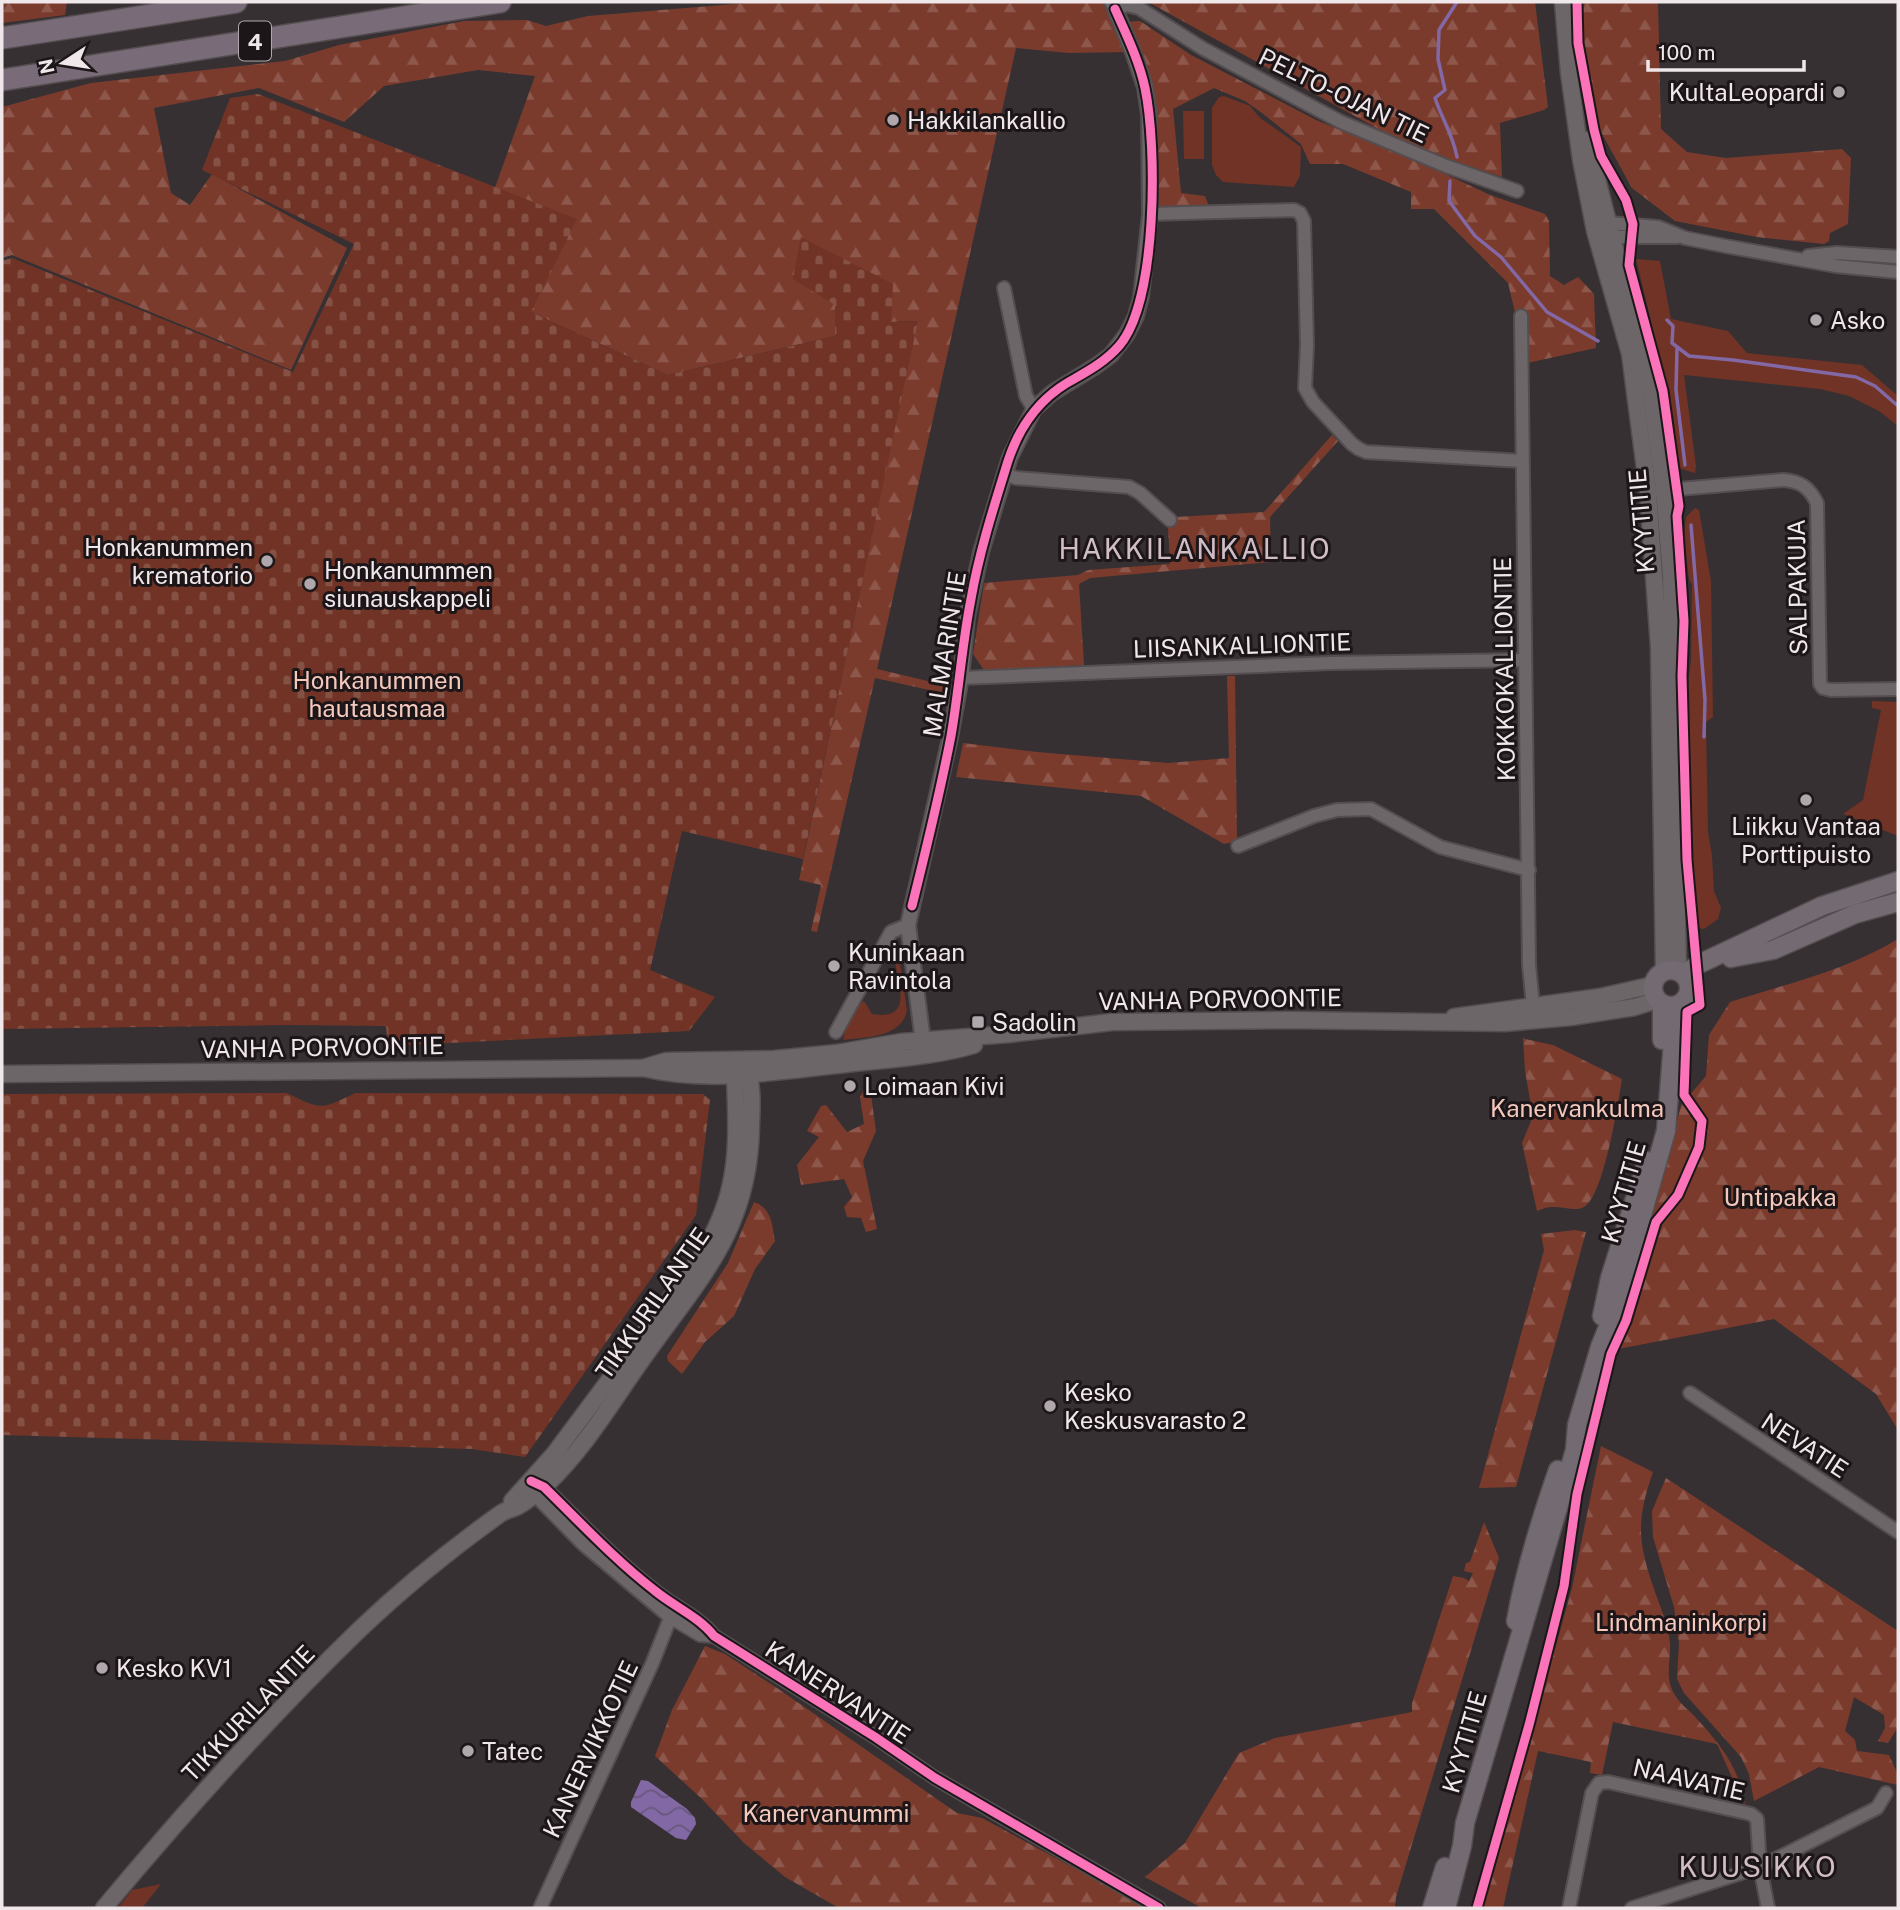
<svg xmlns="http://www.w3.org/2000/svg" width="1900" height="1910" viewBox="0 0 1900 1910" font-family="'Public Sans',sans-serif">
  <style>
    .green { fill: #713325 }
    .forest { fill: url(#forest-firs) }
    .cemetery { fill: url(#cemetery-stones) }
    .water { fill: url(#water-waves) }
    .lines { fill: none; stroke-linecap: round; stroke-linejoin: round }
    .stream { stroke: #8368a6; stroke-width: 3.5 }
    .minor-casing { stroke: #544e51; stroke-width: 16 }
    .tertiary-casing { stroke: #544e51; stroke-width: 18 }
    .secondary-casing { stroke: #544e51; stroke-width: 19 }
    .primary-casing { stroke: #544e51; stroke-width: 21 }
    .motorway-casing { stroke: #544e51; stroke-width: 24 }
    .minor { stroke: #6c6669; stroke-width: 12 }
    .tertiary { stroke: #6c6669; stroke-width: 14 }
    .secondary { stroke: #6c6669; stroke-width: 16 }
    .primary { stroke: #746a72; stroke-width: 18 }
    .motorway { stroke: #796c78; stroke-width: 21 }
    .cycleway-casing { stroke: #1d1619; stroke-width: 13 }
    .cycleway { stroke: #fb73b8; stroke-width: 9 }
    .poi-dot { fill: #afa7ab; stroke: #1d1619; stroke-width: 2.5 }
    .labels { text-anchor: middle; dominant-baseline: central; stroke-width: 6; stroke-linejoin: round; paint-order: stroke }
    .shield { fill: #1d1619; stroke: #b1a8ac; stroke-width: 2 }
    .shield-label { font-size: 23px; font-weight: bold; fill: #f0e7eb }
    .poi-label { font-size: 24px; fill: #f0e7eb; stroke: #1d1619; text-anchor: start }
    .street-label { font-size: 24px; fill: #f0e7eb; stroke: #1d1619 }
    .park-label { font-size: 24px; fill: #f5c8bc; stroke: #1d1619 }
    .quarter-label { font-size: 28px; letter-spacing: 2px; fill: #d0bdc5; stroke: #1d1619 }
  </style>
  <defs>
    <pattern id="forest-firs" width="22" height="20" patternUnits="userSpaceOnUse" patternTransform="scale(1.75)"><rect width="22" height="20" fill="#7b3b2c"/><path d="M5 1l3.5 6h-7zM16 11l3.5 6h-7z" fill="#8e574b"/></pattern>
    <pattern id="cemetery-stones" width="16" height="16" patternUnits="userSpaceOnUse" patternTransform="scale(1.75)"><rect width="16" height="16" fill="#713325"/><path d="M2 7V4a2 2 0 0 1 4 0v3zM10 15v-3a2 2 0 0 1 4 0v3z" fill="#865145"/></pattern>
    <pattern id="water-waves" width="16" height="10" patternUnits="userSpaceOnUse" patternTransform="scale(1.75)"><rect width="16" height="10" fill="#8368a6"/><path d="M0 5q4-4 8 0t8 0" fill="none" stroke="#68587b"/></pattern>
  </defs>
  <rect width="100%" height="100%" fill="#363033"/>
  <!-- green -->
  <g class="green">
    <polygon points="1224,96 1250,106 1259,117 1301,147 1300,176 1294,187 1223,182 1216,175 1212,165 1212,108 1219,97"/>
    <polygon points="1183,111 1204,111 1204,159 1184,159"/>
    <polygon points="1636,259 1660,261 1671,319 1728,331 1747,353 1862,365 1898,396 1898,426 1879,411 1849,396 1820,389 1684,375 1696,466 1695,473 1678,468 1664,375"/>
    <polygon points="1695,508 1699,510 1711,581 1713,717 1706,722 1708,832 1712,856 1714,891 1721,908 1718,919 1704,929 1698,928 1693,874 1688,683 1691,661 1692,585 1689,579 1684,536 1686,517"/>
    <polygon points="1872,701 1898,702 1898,836 1843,814 1863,800 1881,710 1872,708"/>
    <path d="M893,944H897L907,1010C902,1038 865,1037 843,1040L851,1009L864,1001L872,1014C913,1021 899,987 895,962L886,955Z"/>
    <polygon points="161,1884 142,1908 118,1908 132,1890"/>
  </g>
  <!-- forest -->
  <g class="forest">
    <polygon points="2,2 67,2 65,15 2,23"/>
    <polygon points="759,2 1106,2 1126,52 1069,53 1016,48 877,669 953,687 952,695 875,678 817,932 811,931 821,885 799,880 917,321 890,322 835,305 835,336 668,375 531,312 492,196 535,76 478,70 384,86 344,122 259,88 154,108 171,193 190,205 212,174 347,248 291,370 12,255 2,258 2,107 91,83 285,61 339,45 464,21 527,20 546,26 588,16"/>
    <polygon points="1148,2 1535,2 1548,107 1544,110 1500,123 1502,177 1413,148"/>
    <polygon points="1579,2 1658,2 1661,129 1687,152 1726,158 1842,149 1851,158 1848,224 1830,233 1829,241 1824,244 1757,237 1675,221 1632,188 1591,114 1580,43"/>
    <polygon points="1140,21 1191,55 1316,120 1424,164 1490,195 1545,214 1549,221 1550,276 1564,285 1578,277 1594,294 1596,348 1527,363 1508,283 1434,209 1411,209 1411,192 1343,164 1310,164 1301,144 1262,113 1245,101 1214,88 1173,109 1181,193 1205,196 1210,209 1158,210 1154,109 1126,22"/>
    <polygon points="1332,435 1338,441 1270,517 1271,562 1090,578 1079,584 1084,665 984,670 973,654 984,583 1078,575 1088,570 1170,564 1168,527 1175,517 1264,512"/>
    <polygon points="1227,676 1235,676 1237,841 1224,844 1141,796 956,777 963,743 1037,752 1168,763 1229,758"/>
    <path d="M1898,939V1430L1876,1394L1774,1319L1618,1349L1683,1098L1689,1096L1706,1076L1709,1035L1730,1002C1789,983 1845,971 1898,939Z"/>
    <path d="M1523,1037L1525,1039L1553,1045L1622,1079C1618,1103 1604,1196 1584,1207C1575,1212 1563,1206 1552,1207C1547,1207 1542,1209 1537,1211L1522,1143L1533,1116L1525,1071Z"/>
    <polygon points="869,1081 876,1131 863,1161 877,1229 866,1232 861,1218 847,1217 844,1207 852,1197 844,1179 801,1185 797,1165 819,1137 807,1131 821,1106 826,1105 847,1132 864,1124 860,1097"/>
    <path d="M754,1202C772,1208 772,1225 775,1241L755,1269L734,1316L705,1342L682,1374L668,1361L667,1356L728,1263Z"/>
    <polygon points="1575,1230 1586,1232 1516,1487 1479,1488 1544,1250 1541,1234"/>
    <path d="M1601,1446L1653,1472C1637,1518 1637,1540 1653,1586C1659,1605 1668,1623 1670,1643C1671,1661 1664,1678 1675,1695C1680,1704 1690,1711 1697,1719C1721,1745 1740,1769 1745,1806L1717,1744L1613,1722L1602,1775L1590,1773L1591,1762L1538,1751L1503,1908H1483L1572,1588Z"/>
    <polygon points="1666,1478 1898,1631 1898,1727 1888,1743 1878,1741 1885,1728 1884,1715 1854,1697 1845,1731 1855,1740 1857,1751 1889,1755 1898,1775 1898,1785 1819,1767 1754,1801 1749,1774 1741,1757 1684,1693 1677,1679 1679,1643 1674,1607 1653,1537 1652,1511"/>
    <polygon points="1484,1522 1499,1558 1396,1897 1395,1908 1202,1908 1145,1877 1185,1843 1239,1753 1275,1738 1412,1712 1412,1703 1453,1576 1464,1578 1469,1581 1473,1573 1464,1571 1466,1563 1470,1562"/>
    <polygon points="705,1646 725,1654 777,1688 957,1813 982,1818 1148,1908 839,1908 785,1877 744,1843 702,1799 655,1756 672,1710"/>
  </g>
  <!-- cemetery -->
  <g class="cemetery">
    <polygon points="258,94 577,219 531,312 668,375 835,336 835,305 793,279 801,237 893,284 891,322 918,321 803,859 682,831 650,970 715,997 689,1031 388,1046 386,1026 289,1025 2,1029 2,261 12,258 293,372 354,244 202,170 230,98"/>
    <path d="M287,1093C321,1110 321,1110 355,1093L703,1094L710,1100L696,1215L525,1457L472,1449L2,1435V1094Z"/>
  </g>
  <!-- water -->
  <polygon class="water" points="641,1780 648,1781 687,1809 695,1818 696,1824 686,1840 676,1838 631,1807 631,1802"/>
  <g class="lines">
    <!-- stream -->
    <g class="stream">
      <path d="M1457,2L1439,30L1438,59L1445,90L1435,98C1442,119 1453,135 1457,157"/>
      <polyline points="1450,181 1449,201 1475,236 1501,257 1547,312 1598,341"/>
      <polyline points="1667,320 1673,326 1672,343 1689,356 1733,360 1856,377 1875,386 1898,406"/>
      <polyline points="1677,349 1676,390 1685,465"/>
      <polyline points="1691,525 1705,700 1704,737"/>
    </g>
    <!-- minor casing -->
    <g class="minor-casing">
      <g id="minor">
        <polyline points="1111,2 1115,9 1126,5 1139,8 1202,48 1341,122 1446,166 1517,191"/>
        <polyline points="1150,214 1294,210 1300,213 1304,221 1307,345 1305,388 1313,402 1352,444 1359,449 1366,452 1522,461"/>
        <polyline points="1601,228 1609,223 1658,227 1685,238 1725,246 1836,266 1898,272"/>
        <polyline points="1605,234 1612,237 1677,237"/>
        <polyline points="1808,256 1837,253 1898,257"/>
        <polyline points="1004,288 1026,396 1034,409"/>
        <polyline points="1521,316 1529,965 1534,1015"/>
        <polyline points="1005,474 1016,478 1129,487 1140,493 1170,520"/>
        <path d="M1656,491L1783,480C1800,481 1809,487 1817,503L1820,684L1823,688L1831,690L1898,689"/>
        <polyline points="961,678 1331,663 1525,660"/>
        <polyline points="1238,846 1314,816 1337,810 1371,809 1440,847 1529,870"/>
        <polyline points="836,1032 891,932 908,925"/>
        <polyline points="1690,1393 1898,1532"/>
        <path d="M538,1484L544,1487C580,1522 614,1559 654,1590C673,1606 698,1616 714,1636L875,1737L935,1778L1159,1908"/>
        <polyline points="533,1489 534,1494 583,1544 670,1617 700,1635 714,1636"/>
        <polyline points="540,1908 652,1664 675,1606"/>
        <polyline points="1569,1908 1592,1793 1599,1783 1608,1782 1751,1814 1757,1819 1760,1867 1768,1908"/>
        <polyline points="1632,1908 1760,1867 1877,1808 1886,1793"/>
      </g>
    </g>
    <!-- tertiary casing -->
    <g class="tertiary-casing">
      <polyline id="tertiary" points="924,1049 908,925 950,738 961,678 967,617 981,552 1010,457 1034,409 1052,393 1096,366 1111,355 1127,334 1136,316 1141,297 1150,214 1149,115 1145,87 1133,52 1115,9"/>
    </g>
    <!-- secondary casing -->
    <g class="secondary-casing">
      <g id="secondary">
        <polyline points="1563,2 1569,73 1581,160 1595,231 1630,354 1648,492 1659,647 1664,972"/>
        <polyline points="1587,140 1650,386 1664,490 1671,575 1678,971"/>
        <polyline points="1454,1017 1600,997 1653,985"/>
        <polyline points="643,1068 666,1061 774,1059 837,1053 901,1042 1010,1034 1112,1022 1286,1020 1505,1023 1571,1017 1635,1007 1657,1000"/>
        <path d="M2,1074L643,1068C710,1084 779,1071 846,1064C889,1059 933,1057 974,1045"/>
        <path d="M512,1501L555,1453L704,1253C714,1232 725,1211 730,1188C739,1152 736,1112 735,1075L739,1068"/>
        <path d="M104,1908C185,1811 268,1718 359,1630C403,1588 451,1549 500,1514C507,1509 514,1509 520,1505C529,1500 539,1491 547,1484C584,1449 612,1402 641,1361C698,1280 750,1231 751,1125C752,1102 753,1082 744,1060"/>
      </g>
    </g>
    <!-- primary casing -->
    <g class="primary-casing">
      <g id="primary">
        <polyline points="1731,958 1773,950 1855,914 1898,902"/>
        <circle cx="1671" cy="988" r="18"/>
        <polyline points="1684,975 1697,965 1822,906 1898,881"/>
        <polyline points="1662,1004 1662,1040"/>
        <polyline points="1602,1316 1610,1278 1647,1161"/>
        <path d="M1516,1621C1525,1569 1541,1519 1558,1470"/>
        <polyline points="1432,1908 1445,1867"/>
        <polyline points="1446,1908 1462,1846 1465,1823 1575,1450 1577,1425 1600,1347 1615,1310 1666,1131 1675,1016 1678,1005"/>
      </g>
    </g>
    <!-- motorway casing -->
    <g class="motorway-casing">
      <g id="motorway">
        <polyline points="2,38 236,2"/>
        <polyline points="2,80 500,2"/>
      </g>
    </g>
    <!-- minor -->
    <use href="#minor" class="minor"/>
    <!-- tertiary -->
    <use href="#tertiary" class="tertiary"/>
    <!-- secondary -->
    <use href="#secondary" class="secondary"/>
    <!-- primary -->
    <use href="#primary" class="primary"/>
    <!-- motorway -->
    <use href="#motorway" class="motorway"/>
    <!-- cycleway casing -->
    <g class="cycleway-casing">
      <g id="cycleway">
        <path d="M912,906C926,850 940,793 951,736C959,690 962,644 971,599C979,553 994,506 1008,461C1019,428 1037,401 1067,383C1086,372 1104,363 1119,346C1158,301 1157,145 1145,88C1139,60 1126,34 1115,9"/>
        <path d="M531,1481L544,1487C580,1522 614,1559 654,1590C673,1606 698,1616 714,1636L875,1737L935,1778L1159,1908"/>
        <polyline points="1477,1908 1529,1725 1564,1586 1577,1494 1611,1354 1626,1321 1656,1222 1678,1195 1699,1147 1702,1121 1684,1095 1687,1012 1700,1005 1687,860 1682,676 1684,621 1677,516 1679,506 1663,391 1629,265 1633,224 1626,200 1601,156 1594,130 1578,43 1577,2"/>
      </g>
    </g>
    <!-- cycleway -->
    <use href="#cycleway" class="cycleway"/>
  </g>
  <!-- markers -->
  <g class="poi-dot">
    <circle cx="1839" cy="92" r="7"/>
    <circle cx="893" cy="120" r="7"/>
    <circle cx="1816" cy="320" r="7"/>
    <circle cx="267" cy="561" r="7"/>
    <circle cx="310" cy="584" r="7"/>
    <circle cx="1806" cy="800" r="7"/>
    <circle cx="834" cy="966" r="7"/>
    <rect x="971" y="1015" width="14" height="14" rx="3.5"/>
    <circle cx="850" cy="1086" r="7"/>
    <circle cx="1050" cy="1406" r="7"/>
    <circle cx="102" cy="1668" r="7"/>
    <circle cx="468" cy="1751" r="7"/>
  </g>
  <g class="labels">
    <!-- shield labels -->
    <rect class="shield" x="239" y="21.5" width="32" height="39" rx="5"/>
    <g class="shield-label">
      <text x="255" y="41">4</text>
    </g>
    <!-- poi labels -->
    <g class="poi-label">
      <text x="1825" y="92" text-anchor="end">KultaLeopardi</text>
      <text x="907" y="120">Hakkilankallio</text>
      <text x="1830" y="320">Asko</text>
      <text x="253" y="547" text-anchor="end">Honkanummen<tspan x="253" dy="28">krematorio</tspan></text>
      <text x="324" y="570">Honkanummen<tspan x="324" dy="28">siunauskappeli</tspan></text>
      <text x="1806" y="826" text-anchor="middle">Liikku Vantaa<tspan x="1806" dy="28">Porttipuisto</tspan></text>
      <text x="848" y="952">Kuninkaan<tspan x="848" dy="28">Ravintola</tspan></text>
      <text x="992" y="1022">Sadolin</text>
      <text x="864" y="1086">Loimaan Kivi</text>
      <text x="1064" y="1392">Kesko<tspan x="1064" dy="28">Keskusvarasto 2</tspan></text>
      <text x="116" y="1668">Kesko KV1</text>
      <text x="482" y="1751">Tatec</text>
    </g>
    <!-- street labels -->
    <g class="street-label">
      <text transform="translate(1344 95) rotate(26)">PELTO-OJAN TIE</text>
      <text transform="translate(1641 521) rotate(-95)">KYYTITIE</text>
      <text transform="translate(1797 587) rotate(-91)">SALPAKUJA</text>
      <text transform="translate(1242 645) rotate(-2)">LIISANKALLIONTIE</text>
      <text transform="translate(944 654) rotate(-81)">MALMARINTIE</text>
      <text transform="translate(1504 669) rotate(-91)">KOKKOKALLIONTIE</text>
      <text transform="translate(1220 999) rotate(-1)">VANHA PORVOONTIE</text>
      <text transform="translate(322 1047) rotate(-1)">VANHA PORVOONTIE</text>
      <text transform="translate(1623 1192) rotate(-74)">KYYTITIE</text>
      <text transform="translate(652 1303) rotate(-55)">TIKKURILANTIE</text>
      <text transform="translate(1805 1445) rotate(33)">NEVATIE</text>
      <text transform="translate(838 1692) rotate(33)">KANERVANTIE</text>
      <text transform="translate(248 1713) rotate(-46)">TIKKURILANTIE</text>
      <text transform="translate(1464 1742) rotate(-74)">KYYTITIE</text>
      <text transform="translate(590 1749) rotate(-65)">KANERVIKKOTIE</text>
      <text transform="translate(1689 1779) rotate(13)">NAAVATIE</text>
    </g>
    <!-- park labels -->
    <g class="park-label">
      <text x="377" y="680">Honkanummen<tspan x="377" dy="28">hautausmaa</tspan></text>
      <text x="1577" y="1108">Kanervankulma</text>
      <text x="1780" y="1197">Untipakka</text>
      <text x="1681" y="1622">Lindmaninkorpi</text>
      <text x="826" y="1813">Kanervanummi</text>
    </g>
    <!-- quarter labels -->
    <g class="quarter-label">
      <text x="1195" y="548">HAKKILANKALLIO</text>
      <text x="1758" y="1866">KUUSIKKO</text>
    </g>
  </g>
  <!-- border -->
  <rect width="1900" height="1910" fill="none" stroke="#f0e7eb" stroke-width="7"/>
  <!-- north arrow -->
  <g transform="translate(63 63) rotate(258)" stroke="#1d1619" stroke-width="5" paint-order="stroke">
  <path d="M0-5L12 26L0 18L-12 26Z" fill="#f0e7eb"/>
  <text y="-10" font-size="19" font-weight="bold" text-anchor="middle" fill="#f0e7eb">N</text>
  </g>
  <!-- scale -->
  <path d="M1648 60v10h156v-10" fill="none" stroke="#f0e7eb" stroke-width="3.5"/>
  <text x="1658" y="60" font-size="21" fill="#f0e7eb" stroke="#1d1619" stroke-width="5" paint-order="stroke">100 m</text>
</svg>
